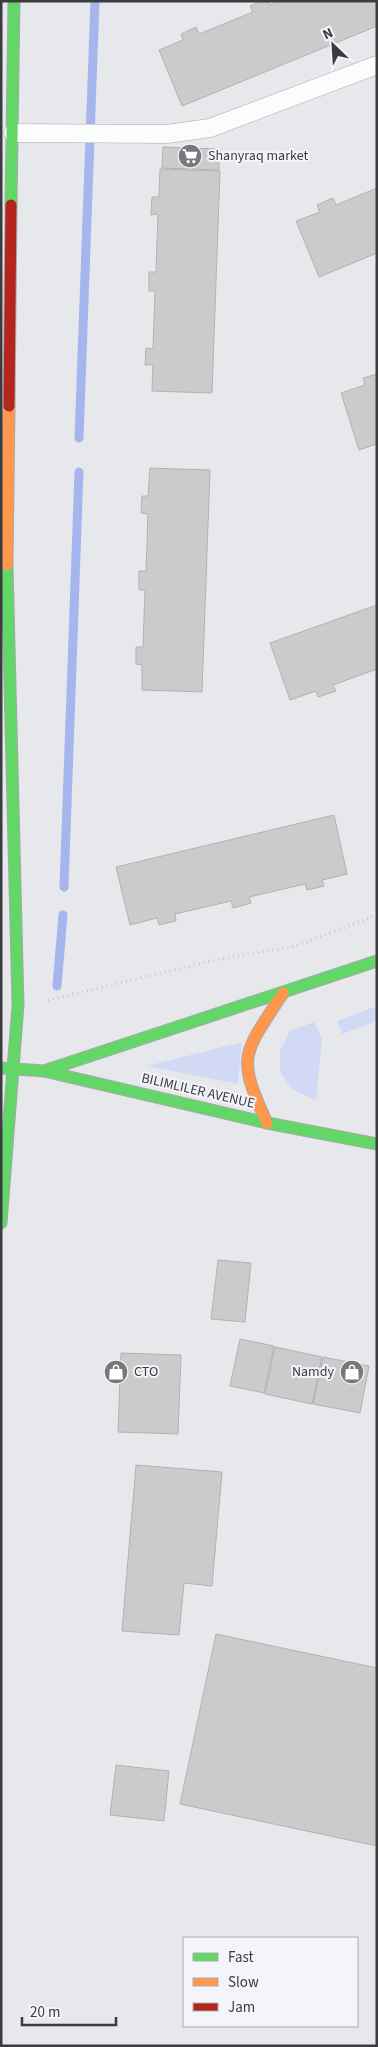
<svg xmlns="http://www.w3.org/2000/svg" width="378" height="2047" viewBox="0 0 378 2047" font-family="'Source Sans 3',sans-serif">
  <style>
    .green { fill: #d1d9f5 }
    .lines { fill: none; stroke-linecap: round; stroke-linejoin: round }
    .stream { stroke: #a7b5ef; stroke-width: 9 }
    .building { fill: #cccbcc; stroke: #b2b2b3 }
    .lane-casing { stroke: #a9a9ac; stroke-width: 19 }
    .fast-casing { stroke: #a9a9ac; stroke-width: 13 }
    .slow-casing { stroke: #a9a9ac; stroke-width: 13 }
    .jam-casing { stroke: #a9a9ac; stroke-width: 13 }
    .path { stroke: #c7c7c9; stroke-width: 3; stroke-dasharray: 1 4; stroke-linecap: butt }
    .lane { stroke: #fbfcfc; stroke-width: 18 }
    .fast { stroke: #63d668; stroke-width: 11 }
    .slow { stroke: #ff974d; stroke-width: 11 }
    .jam { stroke: #b3261e; stroke-width: 11 }
    .labels { text-anchor: middle; dominant-baseline: central; stroke-width: 4; stroke-linejoin: round; paint-order: stroke }
    .poi-label { font-size: 14px; fill: #3b3c3e; stroke: #f3f5fa; text-anchor: start }
    .street-label { font-size: 14px; fill: #3b3c3e; stroke: #f3f5fa }
  </style>
  <rect width="100%" height="100%" fill="#e7e8ec"/>
  <!-- green -->
  <g class="green">
    <polygon points="377,1006 377,1021 342,1034 337,1021"/>
    <polygon points="314,1022 322,1038 316,1100 293,1090 280,1072 280,1051 290,1031"/>
    <polygon points="242,1042 238,1084 147,1066"/>
  </g>
  <g class="lines">
    <!-- stream -->
    <g class="stream">
      <polyline points="79,438 95,1"/>
      <polyline points="64,887 79,472"/>
      <polyline points="57,986 63,915"/>
    </g>
  </g>
  <!-- building -->
  <g class="building">
    <polygon points="261,1 268,1 270,5 279,1 377,1 377,26 182,106 159,50 183,40 181,34 196,27 199,34 253,12 250,6"/>
    <polygon points="163,147 219,149 219,170 162,168"/>
    <polygon points="160,169 220,171 212,393 152,391 153,365 145,365 146,348 153,349 155,291 149,291 149,272 156,272 158,214 151,215 152,197 159,197"/>
    <polygon points="377,188 377,253 319,277 296,221 320,212 317,205 333,198 336,205"/>
    <polygon points="377,374 377,444 359,450 341,393 365,385 363,378"/>
    <polygon points="150,468 210,470 202,692 142,690 142,665 136,664 136,647 143,647 145,590 139,590 139,571 146,571 148,514 141,513 142,496 148,496"/>
    <polygon points="377,605 377,669 333,685 336,691 318,697 316,691 290,700 270,643"/>
    <polygon points="334,815 347,874 322,880 324,886 307,890 305,884 249,897 251,903 233,908 231,901 175,914 176,921 159,925 157,918 130,925 116,867"/>
    <polygon points="218,1260 251,1263 245,1322 211,1319"/>
    <polygon points="240,1339 274,1346 264,1393 230,1386"/>
    <polygon points="275,1347 322,1357 312,1404 265,1394"/>
    <polygon points="121,1353 181,1355 178,1434 118,1432"/>
    <polygon points="323,1357 369,1366 360,1413 313,1404"/>
    <polygon points="136,1465 222,1472 212,1586 184,1583 179,1635 122,1631"/>
    <polygon points="216,1634 377,1668 377,1846 180,1804"/>
    <polygon points="116,1765 169,1771 164,1821 110,1815"/>
  </g>
  <g class="lines">
    <!-- lane casing -->
    <g class="lane-casing">
      <polyline id="lane" points="13,133 167,134 210,128 377,65"/>
    </g>
    <!-- fast casing -->
    <g class="fast-casing">
      <g id="fast">
        <polyline points="11,205 14,1"/>
        <polyline points="1,1068 44,1071 267,1123 377,1144"/>
        <polyline points="44,1071 377,961"/>
        <polyline points="1,1223 18,1005 7,565"/>
      </g>
    </g>
    <!-- slow casing -->
    <g class="slow-casing">
      <g id="slow">
        <polyline points="7,565 9,406"/>
        <path d="M267,1123C235,1054 244,1054 283,993"/>
      </g>
    </g>
    <!-- jam casing -->
    <g class="jam-casing">
      <polyline id="jam" points="9,406 11,205"/>
    </g>
    <!-- path -->
    <polyline class="path" points="48,1000 220,959 296,946 377,915"/>
    <!-- lane -->
    <use href="#lane" class="lane"/>
    <!-- fast -->
    <use href="#fast" class="fast"/>
    <!-- slow -->
    <use href="#slow" class="slow"/>
    <!-- jam -->
    <use href="#jam" class="jam"/>
  </g>
  <!-- icons -->
  <defs>
    <g id="supermarket-disc" transform="scale(1.25)"><circle r="9.5" fill="#77787b" stroke="#f3f5fa"/><path d="M-6-5.5h2.5l.6 2H6L4.5 2H-2.5L-4.4-4H-6ZM-1.5 3.2a1.3 1.3 0 1 0 .1 0ZM3 3.2a1.3 1.3 0 1 0 .1 0Z" fill="#fff"/></g>
    <g id="shop-disc" transform="scale(1.25)"><circle r="9.5" fill="#77787b" stroke="#f3f5fa"/><path d="M-5-2.5h2.3a2.7 3.5 0 0 1 5.4 0H5L5.5 6h-11ZM-1.5-2.5h3a1.5 2.3 0 0 0-3 0Z" fill="#fff"/></g>
  </defs>
  <g fill-rule="evenodd">
    <use href="#supermarket-disc" x="190" y="156"/>
    <use href="#shop-disc" x="116" y="1372"/>
    <use href="#shop-disc" x="352" y="1372"/>
  </g>
  <g class="labels">
    <!-- poi labels -->
    <g class="poi-label">
      <text x="208" y="156">Shanyraq market</text>
      <text x="134" y="1372">СТО</text>
      <text x="334" y="1372" text-anchor="end">Namdy</text>
    </g>
    <!-- street labels -->
    <g class="street-label">
      <text transform="translate(198 1091) rotate(13)">BILIMLILER AVENUE</text>
    </g>
  </g>
  <!-- border -->
  <rect width="378" height="2047" fill="none" stroke="#3b3c3e" stroke-width="5"/>
  <!-- legend -->
  <rect x="183" y="1937" width="175" height="90" fill="#f3f5fa" stroke="#a9abaf"/>
  <rect x="193" y="1953" width="25" height="8" fill="#63d668" stroke="#a9abaf"/>
  <text x="228" y="1962" font-size="15" fill="#3b3c3e">Fast</text>
  <rect x="193" y="1978" width="25" height="8" fill="#ff974d" stroke="#a9abaf"/>
  <text x="228" y="1987" font-size="15" fill="#3b3c3e">Slow</text>
  <rect x="193" y="2003" width="25" height="8" fill="#b3261e" stroke="#a9abaf"/>
  <text x="228" y="2012" font-size="15" fill="#3b3c3e">Jam</text>
  <!-- north arrow -->
  <g transform="translate(333 45) rotate(335)" stroke="#f3f5fa" stroke-width="4" paint-order="stroke">
  <path d="M0-4L9 19L0 12L-9 19Z" fill="#3b3c3e"/>
  <text y="-8" font-size="14" font-weight="bold" text-anchor="middle" fill="#3b3c3e">N</text>
  </g>
  <!-- scale -->
  <path d="M22 2017v8h94v-8" fill="none" stroke="#3b3c3e" stroke-width="2.5"/>
  <text x="30" y="2017" font-size="15" fill="#3b3c3e" stroke="#f3f5fa" stroke-width="4" paint-order="stroke">20 m</text>
</svg>
